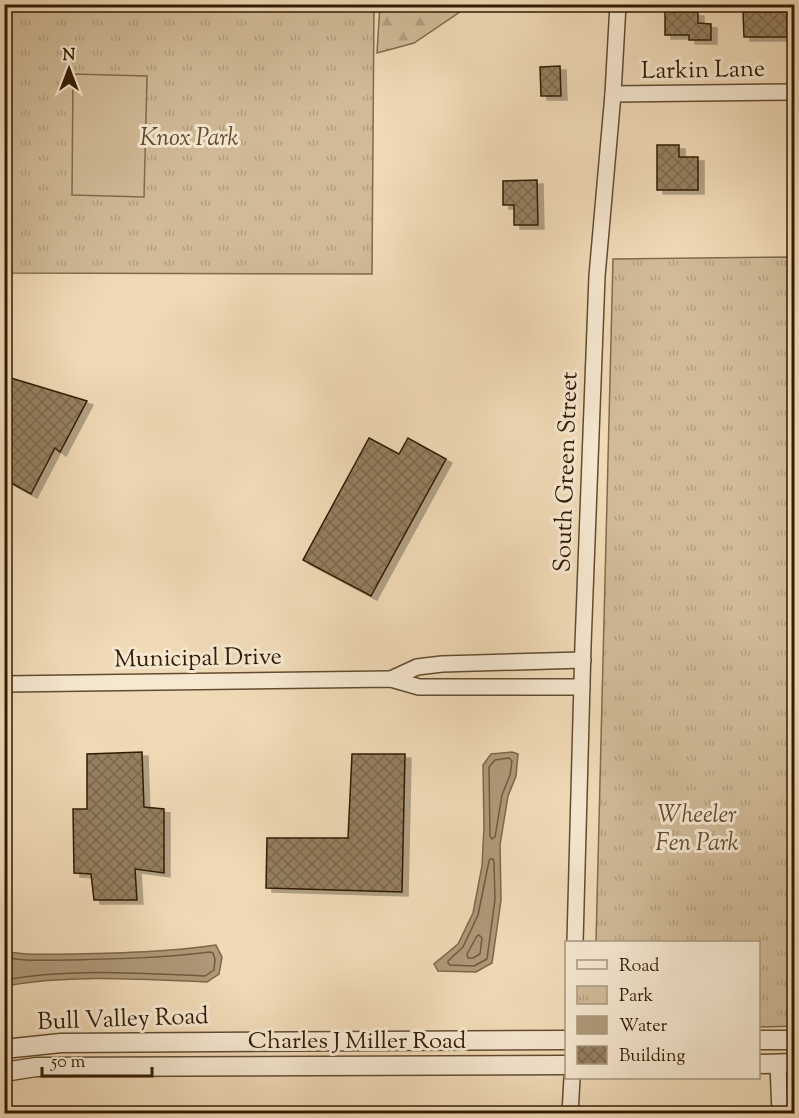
<svg xmlns="http://www.w3.org/2000/svg" width="799" height="1118" viewBox="0 0 799 1118" font-family="'Sorts Mill Goudy',serif">
  <style>
    .forest { fill: url(#forest-firs); stroke: #816b4c; stroke-width: 1.5 }
    .park { fill: url(#park-tufts); stroke: #816b4c; stroke-width: 1.5 }
    .pitch { fill: #d0ba97; stroke: #816b4c; stroke-width: 1.5 }
    .water { fill: #af9979; stroke: #7d6749; stroke-width: 1.5 }
    .lines { fill: none; stroke-linecap: round; stroke-linejoin: round }
    .shore { stroke: #705a3e; stroke-width: 1.5 }
    .building { fill: url(#building-cross-hatch); stroke: #321c02; stroke-width: 1.5; filter: url(#shadow) }
    .minor-casing { stroke: #624c2f; stroke-width: 18 }
    .tertiary-casing { stroke: #624c2f; stroke-width: 21 }
    .minor { stroke: #f5e7d0; stroke-width: 15 }
    .tertiary { stroke: #f5e7d0; stroke-width: 18 }
    .labels { text-anchor: middle; dominant-baseline: central; stroke-width: 6; stroke-linejoin: round; paint-order: stroke }
    .street-label { font-size: 24px; fill: #321c02; stroke: #f5e7d0 }
    .park-label { font-size: 24px; font-style: italic; fill: #614b2f; stroke: #f5e7d0 }
  </style>
  <defs>
    <pattern id="forest-firs" width="22" height="20" patternUnits="userSpaceOnUse" patternTransform="scale(1.5)"><rect width="22" height="20" fill="#d0ba97"/><path d="M5 1l3.5 6h-7zM16 11l3.5 6h-7z" fill="#b39f80"/></pattern>
    <pattern id="park-tufts" width="24" height="20" patternUnits="userSpaceOnUse" patternTransform="scale(1.5)"><rect width="24" height="20" fill="#d0ba97"/><path d="M3 7l-1-3M5 7V3M7 7l1-3M15 17l-1-3M17 17v-4M19 17l1-3" fill="none" stroke="#b39f80"/></pattern>
    <pattern id="building-cross-hatch" width="8" height="8" patternUnits="userSpaceOnUse" patternTransform="scale(1.5)"><rect width="8" height="8" fill="#957f60"/><path d="M0 0l8 8M0 8l8-8" fill="none" stroke="#7a674d"/></pattern>
    <filter id="shadow"><feDropShadow dx="6" dy="4" stdDeviation="0" flood-color="#0004"/></filter>
  </defs>
  <rect width="100%" height="100%" fill="#f0dab6"/>
  <filter id="stains"><feTurbulence type="fractalNoise" baseFrequency=".00333" numOctaves="4"/><feColorMatrix values="0 0 0 0 .2 0 0 0 0 .09 0 0 0 0 .02 0 0 0 .5 -.17"/></filter>
  <radialGradient id="worn" r=".72"><stop offset=".6" stop-color="#630" stop-opacity="0"/><stop offset="1" stop-color="#630" stop-opacity=".3"/></radialGradient>
  <!-- forest -->
  <polygon class="forest" points="380,4 470,4 470,5 414,43 377,53"/>
  <!-- park -->
  <g class="park">
    <polygon points="5,5 374,5 372,274 5,273"/>
    <polygon points="794,257 794,1026 759,1027 758,942 596,942 613,259"/>
  </g>
  <!-- pitch -->
  <polygon class="pitch" points="73,74 147,76 144,197 72,195"/>
  <!-- water -->
  <g class="water">
    <polygon points="512,752 518,754 516,776 508,796 500,845 501,900 492,963 476,972 438,971 434,964 458,944 473,913 482,866 484,827 483,765 491,754"/>
    <path d="M216,945L222,957L219,974L207,982C140,979 71,974 5,986V951C27,956 50,954 73,954C121,953 169,952 216,945Z"/>
  </g>
  <g class="lines">
    <!-- shore -->
    <g class="shore">
      <polygon points="509,758 512,761 510,775 502,795 495,837 492,839 490,836 489,767 495,760"/>
      <polygon points="490,859 493,859 494,862 495,899 487,959 474,966 450,965 448,963 448,961 463,947 478,915 489,861"/>
      <polygon points="479,935 482,938 480,954 473,958 468,958 467,954 477,936"/>
      <path d="M4,957C26,962 48,960 70,960C117,959 164,958 210,952L213,953L215,959L214,970L205,976C138,973 70,968 4,980"/>
    </g>
  </g>
  <!-- building -->
  <g class="building">
    <polygon points="665,12 698,12 698,23 711,24 711,40 689,40 689,35 665,35"/>
    <polygon points="743,12 787,12 787,37 744,37"/>
    <polygon points="560,66 561,96 541,96 540,67"/>
    <polygon points="657,145 679,145 679,157 698,157 698,190 657,190"/>
    <polygon points="537,180 538,225 514,225 514,205 503,205 503,181"/>
    <polygon points="11,378 87,401 60,452 55,448 31,494 4,479 4,389"/>
    <polygon points="369,438 399,454 408,438 446,459 371,596 303,560"/>
    <polygon points="142,752 144,807 164,809 164,873 135,869 137,900 94,900 91,874 74,873 73,809 87,809 87,754"/>
    <polygon points="352,754 405,754 402,892 266,888 267,838 348,838"/>
  </g>
  <g class="lines">
    <!-- minor casing -->
    <g class="minor-casing">
      <g id="minor">
        <polyline points="613,94 794,92"/>
        <polyline points="391,679 417,667 442,664 583,660"/>
        <polyline points="4,684 391,679 419,687 582,687"/>
        <polyline points="575,942 583,645 597,276 613,94 618,4"/>
        <polyline points="778,1064 780,1114"/>
        <polyline points="570,1114 572,1078"/>
      </g>
    </g>
    <!-- tertiary casing -->
    <g class="tertiary-casing">
      <g id="tertiary">
        <polyline points="758,1040 794,1040"/>
        <polyline points="4,1049 61,1043 566,1040"/>
        <polyline points="758,1064 794,1063"/>
        <polyline points="4,1072 36,1067 566,1065"/>
      </g>
    </g>
    <!-- minor -->
    <use href="#minor" class="minor"/>
    <!-- tertiary -->
    <use href="#tertiary" class="tertiary"/>
  </g>
  <g class="labels">
    <!-- street labels -->
    <g class="street-label">
      <text transform="translate(703 71) rotate(-1)">Larkin Lane</text>
      <text transform="translate(567 472) rotate(-88)">South Green Street</text>
      <text transform="translate(198 659) rotate(-1)">Municipal Drive</text>
      <text transform="translate(123 1020) rotate(-2)">Bull Valley Road</text>
      <text x="357" y="1042">Charles J Miller Road</text>
    </g>
    <!-- park labels -->
    <g class="park-label">
      <text x="189" y="139">Knox Park</text>
      <text x="697" y="816">Wheeler<tspan x="697" dy="28">Fen Park</tspan></text>
    </g>
  </g>
  <!-- margin -->
  <rect width="799" height="1118" fill="none" stroke="#f0dab6" stroke-width="24"/>
  <rect x="6" y="6" width="787" height="1106" fill="none" stroke="#321c02" stroke-width="3"/>
  <rect x="12" y="12" width="775" height="1094" fill="none" stroke="#321c02" stroke-width="1.5"/>
  <!-- legend -->
  <rect x="565" y="941" width="195" height="138" fill="#f5e7d0" stroke="#a7967e" stroke-width="1.5"/>
  <rect x="577" y="960" width="30" height="9" fill="#f5e7d0" stroke="#a7967e" stroke-width="1.5"/>
  <text x="619" y="971" font-size="18" fill="#321c02">Road</text>
  <rect x="577" y="986" width="30" height="18" fill="url(#park-tufts)" stroke="#a7967e" stroke-width="1.5"/>
  <text x="619" y="1001" font-size="18" fill="#321c02">Park</text>
  <rect x="577" y="1016" width="30" height="18" fill="#af9979" stroke="#a7967e" stroke-width="1.5"/>
  <text x="619" y="1031" font-size="18" fill="#321c02">Water</text>
  <rect x="577" y="1046" width="30" height="18" fill="url(#building-cross-hatch)" stroke="#a7967e" stroke-width="1.5"/>
  <text x="619" y="1061" font-size="18" fill="#321c02">Building</text>
  <!-- north arrow -->
  <g transform="translate(69 69)" stroke="#f5e7d0" stroke-width="4.5" paint-order="stroke">
  <path d="M0-4.5L10 22L0 15L-10 22Z" fill="#321c02"/>
  <text y="-9" font-size="16" font-weight="bold" text-anchor="middle" fill="#321c02">N</text>
  </g>
  <!-- scale -->
  <path d="M42 1067v9h110v-9" fill="none" stroke="#321c02" stroke-width="3"/>
  <text x="51" y="1067" font-size="18" fill="#321c02" stroke="#f5e7d0" stroke-width="4.5" paint-order="stroke">50 m</text>
  <rect width="100%" height="100%" filter="url(#stains)"/>
  <rect width="100%" height="100%" fill="url(#worn)"/>
</svg>
